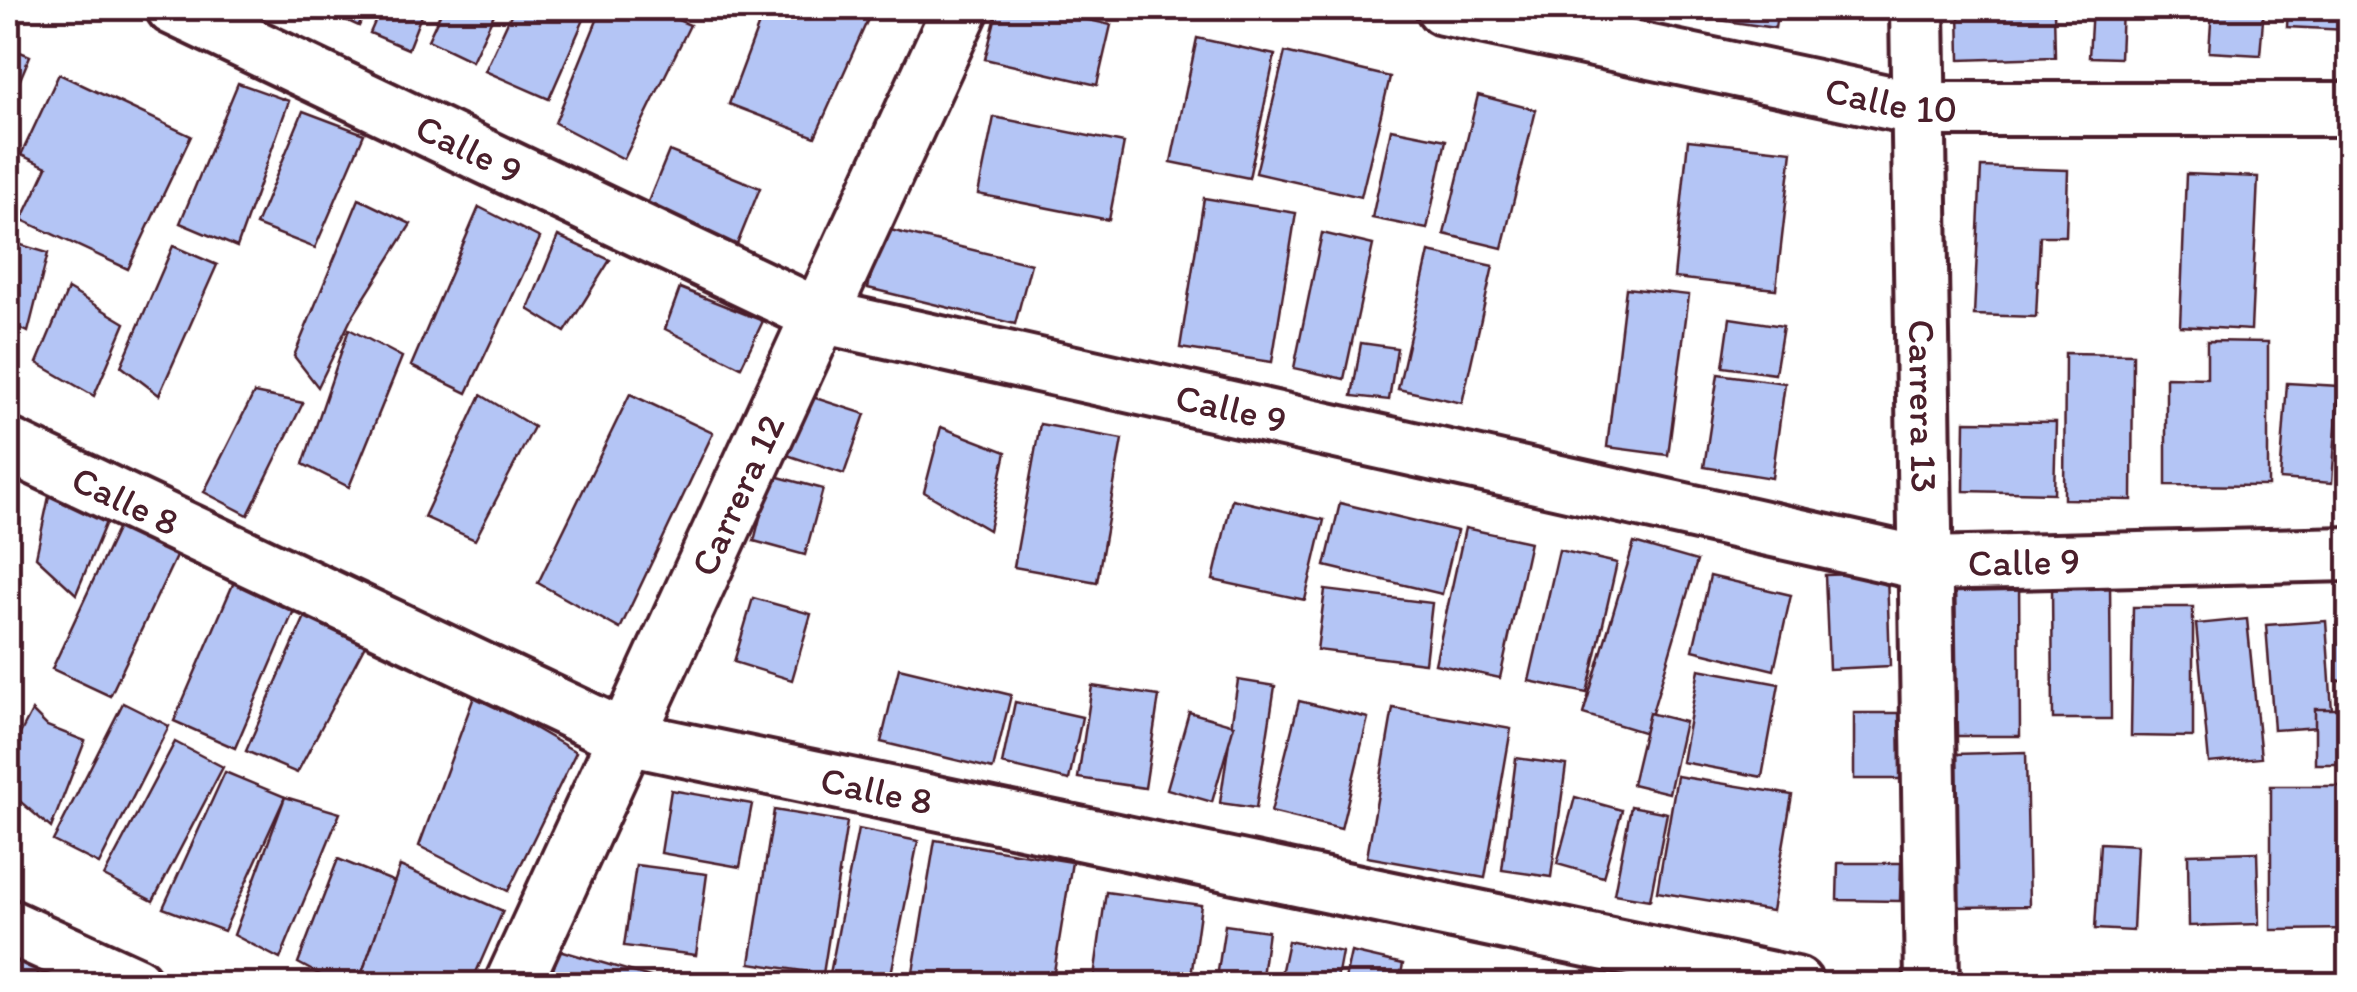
<svg xmlns="http://www.w3.org/2000/svg" width="2357" height="992" viewBox="0 0 2357 992" font-family="Itim,sans-serif">
  <style>
    .building { fill: #b4c5f5; stroke: #4a1f2b; stroke-width: 2.5 }
    .lines { fill: none; stroke-linecap: round; stroke-linejoin: round }
    .minor-casing { stroke: #4a1f2b; stroke-width: 60 }
    .tertiary-casing { stroke: #4a1f2b; stroke-width: 62 }
    .minor { stroke: #fff; stroke-width: 52 }
    .tertiary { stroke: #fff; stroke-width: 55 }
    .labels { text-anchor: middle; dominant-baseline: central; stroke-width: 8; stroke-linejoin: round; paint-order: stroke }
    .street-label { font-size: 38px; fill: #4a1f2b; stroke: #fff }
  </style>
  <rect width="100%" height="100%" fill="#fff"/>
  <filter id="ink" filterUnits="userSpaceOnUse"><feTurbulence type="fractalNoise" baseFrequency=".01" numOctaves="2"/><feDisplacementMap in="SourceGraphic" scale="20" xChannelSelector="R" yChannelSelector="G"/><feConvolveMatrix kernelMatrix="1 2 1 2 8 2 1 2 1" color-interpolation-filters="sRGB"/></filter>
  <g filter="url(#ink)">
    <!-- building -->
    <g class="building">
      <polygon points="335,8 367,8 359,26 332,14"/>
      <polygon points="381,8 424,8 408,49 370,33"/>
      <polygon points="443,8 497,8 472,61 428,40"/>
      <polygon points="514,8 589,8 549,99 485,71"/>
      <polygon points="602,8 650,8 690,25 624,159 555,123"/>
      <polygon points="765,8 873,8 815,137 729,104"/>
      <polygon points="998,8 1037,8 1111,25 1097,85 985,59"/>
      <polygon points="1707,8 1778,8 1775,28 1705,18"/>
      <polygon points="1959,8 2054,8 2055,57 1960,60"/>
      <polygon points="2092,8 2122,8 2120,58 2089,57"/>
      <polygon points="2212,8 2264,8 2260,55 2209,52"/>
      <polygon points="2288,8 2348,8 2347,30 2287,27"/>
      <polygon points="1197,38 1275,55 1249,178 1171,162"/>
      <polygon points="8,47 30,56 8,108"/>
      <polygon points="1285,52 1390,77 1361,197 1256,173"/>
      <polygon points="59,74 191,136 128,269 22,220 47,167 21,155"/>
      <polygon points="238,83 289,101 237,247 180,223"/>
      <polygon points="1478,95 1536,110 1502,248 1444,234"/>
      <polygon points="303,111 364,134 315,248 256,225"/>
      <polygon points="994,117 1124,143 1109,220 978,194"/>
      <polygon points="1391,129 1446,140 1427,229 1372,218"/>
      <polygon points="1688,140 1792,151 1776,289 1674,278"/>
      <polygon points="669,151 760,188 734,252 643,214"/>
      <polygon points="1981,167 2068,170 2066,236 2040,236 2036,317 1974,315"/>
      <polygon points="2186,174 2258,177 2251,330 2180,326"/>
      <polygon points="1204,198 1296,213 1272,362 1180,348"/>
      <polygon points="359,199 411,224 351,319 318,387 294,356"/>
      <polygon points="479,207 540,238 467,393 411,366"/>
      <polygon points="882,228 1031,264 1015,324 868,288"/>
      <polygon points="1322,233 1373,245 1344,379 1294,368"/>
      <polygon points="558,236 610,260 565,332 528,309"/>
      <polygon points="8,241 48,253 28,332 8,322"/>
      <polygon points="173,246 217,265 159,395 121,366"/>
      <polygon points="1429,252 1493,266 1462,403 1398,389"/>
      <polygon points="680,288 763,321 741,367 665,329"/>
      <polygon points="1626,288 1689,295 1668,455 1607,447"/>
      <polygon points="68,289 125,323 94,396 37,363"/>
      <polygon points="1730,318 1783,326 1775,374 1723,367"/>
      <polygon points="349,329 402,357 349,487 303,464"/>
      <polygon points="2207,341 2268,342 2268,486 2166,485 2166,377 2207,378"/>
      <polygon points="1361,343 1397,348 1389,400 1352,396"/>
      <polygon points="2065,353 2133,354 2132,500 2064,499"/>
      <polygon points="1718,374 1785,383 1772,478 1704,467"/>
      <polygon points="2287,383 2339,386 2332,483 2280,479"/>
      <polygon points="254,393 303,403 248,515 204,492"/>
      <polygon points="800,393 865,414 844,474 781,453"/>
      <polygon points="630,394 713,433 620,629 538,583"/>
      <polygon points="481,395 534,427 475,540 424,517"/>
      <polygon points="1965,421 2056,422 2054,493 1964,491"/>
      <polygon points="1040,424 1122,439 1097,582 1014,567"/>
      <polygon points="941,427 1006,452 989,530 924,492"/>
      <polygon points="771,475 823,489 805,555 754,541"/>
      <polygon points="51,487 106,522 76,594 36,557"/>
      <polygon points="1232,499 1324,520 1305,600 1213,580"/>
      <polygon points="1340,503 1457,531 1442,594 1325,566"/>
      <polygon points="121,521 180,548 110,696 52,669"/>
      <polygon points="1465,528 1530,542 1500,678 1435,664"/>
      <polygon points="1634,543 1697,561 1646,733 1583,714"/>
      <polygon points="1559,550 1617,563 1587,693 1529,681"/>
      <polygon points="1887,573 1890,666 1829,669 1825,575"/>
      <polygon points="237,575 298,601 235,748 174,721"/>
      <polygon points="1710,576 1791,595 1774,670 1693,650"/>
      <polygon points="1955,580 2019,580 2020,736 1957,736"/>
      <polygon points="2052,582 2110,582 2111,719 2053,719"/>
      <polygon points="1325,590 1432,603 1425,663 1317,650"/>
      <polygon points="753,598 811,614 792,680 734,662"/>
      <polygon points="2133,607 2193,607 2193,737 2131,736"/>
      <polygon points="307,612 365,645 297,773 246,751"/>
      <polygon points="2247,619 2261,758 2209,763 2196,624"/>
      <polygon points="2326,621 2333,726 2274,730 2266,625"/>
      <polygon points="2337,623 2350,623 2350,681 2336,681"/>
      <polygon points="899,668 1011,695 993,769 881,742"/>
      <polygon points="1699,669 1779,684 1762,777 1682,762"/>
      <polygon points="1238,680 1275,686 1256,808 1220,803"/>
      <polygon points="1092,686 1159,696 1145,788 1078,778"/>
      <polygon points="475,694 576,752 508,891 419,846"/>
      <polygon points="1299,701 1368,718 1341,829 1271,812"/>
      <polygon points="1015,702 1082,717 1069,780 1002,764"/>
      <polygon points="123,703 169,726 99,864 53,841"/>
      <polygon points="1393,708 1511,729 1485,878 1367,857"/>
      <rect x="2315" y="709" width="35" height="55"/>
      <polygon points="32,711 47,726 85,741 51,828 8,791 8,757"/>
      <polygon points="1189,712 1234,725 1212,802 1167,789"/>
      <polygon points="1649,713 1685,722 1669,793 1632,784"/>
      <rect x="1854" y="713" width="47" height="66"/>
      <polygon points="175,742 223,767 153,901 104,876"/>
      <polygon points="2026,752 2029,906 1957,907 1955,754"/>
      <polygon points="1516,758 1566,765 1551,877 1502,870"/>
      <polygon points="225,772 285,797 224,931 163,908"/>
      <polygon points="1677,776 1792,795 1772,911 1657,892"/>
      <polygon points="2271,786 2350,786 2350,929 2271,930"/>
      <polygon points="671,790 752,804 740,867 661,853"/>
      <polygon points="285,797 340,813 280,959 234,935"/>
      <polygon points="1575,797 1622,810 1603,877 1557,864"/>
      <polygon points="1631,806 1667,813 1650,900 1614,894"/>
      <polygon points="774,810 847,822 823,974 750,963"/>
      <polygon points="858,829 918,841 889,984 828,984"/>
      <polygon points="935,840 1072,862 1052,984 911,984"/>
      <polygon points="2100,843 2137,845 2133,931 2095,929"/>
      <polygon points="2257,852 2259,924 2189,926 2188,854"/>
      <polygon points="338,859 395,882 358,984 337,984 298,963"/>
      <polygon points="1838,863 1901,863 1900,901 1837,900"/>
      <polygon points="636,865 707,874 696,955 624,946"/>
      <polygon points="400,866 503,911 471,984 358,984"/>
      <polygon points="1106,892 1201,905 1190,984 1093,984"/>
      <polygon points="1225,925 1268,931 1261,984 1216,984"/>
      <polygon points="1288,941 1342,952 1336,984 1279,984"/>
      <polygon points="559,950 667,982 666,984 549,984"/>
      <polygon points="8,951 41,968 32,984 8,984"/>
      <polygon points="1351,952 1403,964 1399,984 1344,984"/>
    </g>
    <g class="lines">
      <!-- minor casing -->
      <g class="minor-casing">
        <g id="minor">
          <path id="s1" d="M173,8L820,316L1925,564L2350,554"/>
          <path id="s2" d="M1443,8L1920,109H2350"/>
          <path id="s3" d="M1917,8L1932,984"/>
          <path id="s4" d="M8,445L627,738L1796,984"/>
          <polyline points="8,926 135,984"/>
        </g>
      </g>
      <!-- tertiary casing -->
      <g class="tertiary-casing">
        <g id="tertiary">
          <path id="s5" d="M513,984L961,8"/>
        </g>
      </g>
      <!-- minor -->
      <use href="#minor" class="minor"/>
      <!-- tertiary -->
      <use href="#tertiary" class="tertiary"/>
    </g>
  </g>
  <g class="labels">
    <!-- street labels -->
    <g class="street-label">
      <text stroke="none"><textPath href="#s2" startOffset="458">Calle 10</textPath></text>
      <text stroke="none"><textPath href="#s1" startOffset="328">Calle 9</textPath></text>
      <text stroke="none"><textPath href="#s3" startOffset="398">Carrera 13</textPath></text>
      <text stroke="none"><textPath href="#s1" startOffset="1138">Calle 9</textPath></text>
      <text stroke="none"><textPath href="#s5" startOffset="538">Carrera 12</textPath></text>
      <text stroke="none"><textPath href="#s4" startOffset="130">Calle 8</textPath></text>
      <text stroke="none"><textPath href="#s1" startOffset="1948">Calle 9</textPath></text>
      <text stroke="none"><textPath href="#s4" startOffset="940">Calle 8</textPath></text>
    </g>
  </g>
  <!-- margin -->
  <rect width="2357" height="992" fill="none" stroke="#fff" stroke-width="40"/>
  <rect x="20" y="20" width="2317" height="952" fill="none" stroke="#4a1f2b" stroke-width="4" filter="url(#ink)"/>
</svg>
